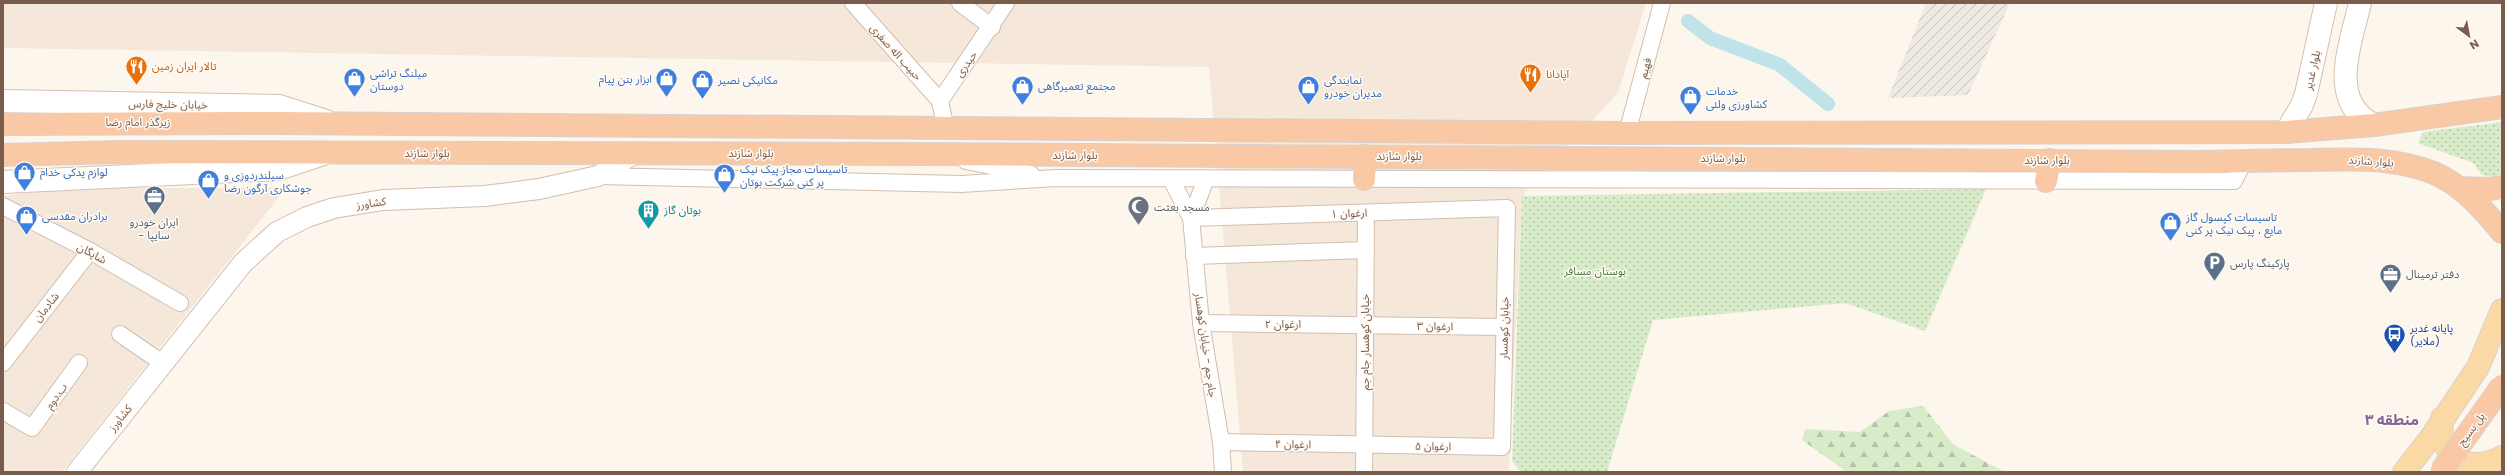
<svg xmlns="http://www.w3.org/2000/svg" width="2505" height="475" viewBox="0 0 2505 475" font-family="Poppins,'Noto Sans Arabic',sans-serif">
<style>
.residential{fill:#f5e8da}
.industrial{fill:url(#industrial-furrows)}
.green{fill:url(#green-dots)}
.forest{fill:url(#forest-firs)}
.lines{fill:none;stroke-linecap:round;stroke-linejoin:round}
.canal{stroke:#bfe3e8;stroke-width:14}
.minor-casing{stroke:#d1beb0;stroke-width:18}
.tertiary-casing{stroke:#d1beb0;stroke-width:22}
.secondary-casing{stroke:#d6c0b0;stroke-width:24}
.primary-casing{stroke:#dad1cd;stroke-width:24}
.trunk-casing{stroke:#dad1cd;stroke-width:24}
.minor{stroke:#fff;stroke-width:16}
.tertiary{stroke:#fff;stroke-width:20}
.secondary{stroke:#fff;stroke-width:22}
.primary{stroke:#fbd9a5;stroke-width:22}
.trunk{stroke:#f9c8a4;stroke-width:22}
.trunk-bridge-casing{stroke:#dad1cd;stroke-width:24;stroke-linecap:butt}
.trunk-bridge{stroke:#f9c8a4;stroke-width:22}
.labels{text-anchor:middle;stroke-width:3;stroke-linejoin:round;paint-order:stroke}
.street-label{font-size:11px;fill:#7a5c4d;stroke:#fffaf3}
.food-label{font-size:11px;fill:#c56008;stroke:#fffaf3;text-anchor:start}
.shop-label{font-size:11px;fill:#366cbe;stroke:#fffaf3;text-anchor:start}
.worship-label{font-size:11px;fill:#5b616d;stroke:#fffaf3;text-anchor:start}
.culture-label{font-size:11px;fill:#0d838f;stroke:#fffaf3;text-anchor:start}
.service-label{font-size:11px;fill:#4e5e75;stroke:#fffaf3;text-anchor:start}
.park-label{font-size:11px;fill:#537a41;stroke:#fffaf3}
.transit-label{font-size:11px;fill:#164399;stroke:#fffaf3;text-anchor:start}
.district-label{font-size:15px;font-weight:bold;fill:#846695;stroke:#fffaf3}
</style>
<defs>
<pattern id="industrial-furrows" width="10" height="10" patternUnits="userSpaceOnUse"><rect width="10" height="10" fill="#efe9e4"/><path d="M-1 1l2-2M0 10L10 0M9 11l2-2" fill="none" stroke="#c7c0bb"/></pattern>
<pattern id="green-dots" width="8" height="8" patternUnits="userSpaceOnUse"><rect width="8" height="8" fill="#d8ecc9"/><path d="M2 2h.1M6 6h.1" fill="none" stroke="#b4c2a5" stroke-width="1.8" stroke-linecap="round"/></pattern>
<pattern id="forest-firs" width="22" height="20" patternUnits="userSpaceOnUse"><rect width="22" height="20" fill="#d8ecc9"/><path d="M5 1l3.5 6h-7zM16 11l3.5 6h-7z" fill="#b4c2a5"/></pattern>
</defs>
<rect width="100%" height="100%" fill="#fdf6ec"/>
<g class="residential">
<path d="M3,3h1643l-28,90 -96,103 -13,276h-266l-34,-405 -1206,-19z"/>
<path d="M64,188h222l-224,284h-59v-276z"/>
</g>
<path class="industrial" d="M1926,3h84l-42,92 -80,3z"/>
<g class="green">
<path d="M2502,122v54l-3,2 -17,-3 -9,-12 -55,-20 5,-11z"/>
<path d="M1986,189l-61,142 -80,-28 -192,17 -46,152h-86l-9,-11 10,-265z"/>
</g>
<path class="forest" d="M1923,406l31,39 51,27h-158l-45,-32 3,-11 55,3 29,-21z"/>
<g class="lines">
<path class="canal" d="M1688,21l22,17 70,27 48,39"/>
<defs>
<g id="minor">
<path d="M853,3l87,98"/>
<path d="M960,3l32,24"/>
<path d="M946,129l-6,-28 66,-98"/>
<path d="M1627,133l35,-130"/>
<path d="M966,161l65,13"/>
<path d="M598,176l363,8 95,-6 1178,3 10,-20"/>
<path d="M1171,179l20,39 10,105 20,119 2,30"/>
<path d="M3,206l87,45 90,52"/>
<path d="M1191,218l316,-10 -5,239 -281,-5"/>
<path d="M1191,218l15,-39"/>
<path d="M1194,256l172,-6"/>
<path d="M1201,323l303,4"/>
<path d="M120,334l44,30"/>
<path d="M3,363l87,-112"/>
<path d="M3,411l29,17 47,-65"/>
<path d="M1364,472l2,-259"/>
</g>
<path id="tertiary" d="M77,472l166,-209 34,-31 30,-15 27,-9 49,-8 102,-4 54,-7 59,-13 37,-23"/>
<g id="secondary">
<path d="M2360,3c-7,32 -28,84 -1,111 4,5 10,8 15,11"/>
<path d="M3,101l276,5 47,15"/>
<path d="M2286,132l16,-27 4,-11 20,-91"/>
<path d="M3,182l275,-13 45,-15"/>
</g>
<g id="primary">
<path d="M2442,418c-5,39 26,57 60,39"/>
<path d="M2404,472l28,-36 46,-69 24,-57"/>
</g>
<g id="trunk">
<path d="M3,124l269,-1 1355,10 659,-1 88,-7 128,-18"/>
<path d="M3,155l117,-3 803,2 1276,8c37,-1 75,-2 112,-2 41,-1 84,-3 123,13 28,12 49,36 68,59"/>
<path d="M1364,179l1,-23"/>
<path d="M2046,181l4,-21"/>
<path d="M2459,188l31,1 12,-2"/>
</g>
</defs>
<use href="#minor" class="minor-casing"/>
<use href="#tertiary" class="tertiary-casing"/>
<use href="#secondary" class="secondary-casing"/>
<use href="#primary" class="primary-casing"/>
<use href="#trunk" class="trunk-casing"/>
<use href="#minor" class="minor"/>
<use href="#tertiary" class="tertiary"/>
<use href="#secondary" class="secondary"/>
<use href="#primary" class="primary"/>
<use href="#trunk" class="trunk"/>
<defs>
<path id="trunk-bridge" d="M2442,470l60,-84"/>
</defs>
<use href="#trunk-bridge" class="trunk-bridge-casing"/>
<use href="#trunk-bridge" class="trunk-bridge"/>
</g>
<defs>
<symbol id="restaurant-pin" viewBox="-11 -11 22 30"><path d="M0 17L-7.5 6A9.5 9.5 0 1 1 7.5 6Z" fill="#e8710a" stroke="#fffaf3"/><path d="M-5-6h1v4h1v-4h1v4h1v-4h1v5L-1.5 .5V6h-2V.5L-5-1ZM5-6V6H3V1.5H1.5Q1.5-4 5-6Z" fill="#fff"/></symbol>
<symbol id="shop-pin" viewBox="-11 -11 22 30"><path d="M0 17L-7.5 6A9.5 9.5 0 1 1 7.5 6Z" fill="#3f7fe0" stroke="#fffaf3"/><path d="M-5-2.5h2.3a2.7 3.5 0 0 1 5.4 0H5L5.5 6h-11ZM-1.5-2.5h3a1.5 2.3 0 0 0-3 0Z" fill="#fff"/></symbol>
<symbol id="office-pin" viewBox="-11 -11 22 30"><path d="M0 17L-7.5 6A9.5 9.5 0 1 1 7.5 6Z" fill="#5c6f8a" stroke="#fffaf3"/><path d="M-6-3h4V-5.5h4V-3h4V5H-6ZM-1-4.5V-3h2v-1.5ZM-6 0V1H6V0Z" fill="#fff"/></symbol>
<symbol id="mosque-pin" viewBox="-11 -11 22 30"><path d="M0 17L-7.5 6A9.5 9.5 0 1 1 7.5 6Z" fill="#6b7280" stroke="#fffaf3"/><path d="M3.5-4.9A6 6 0 1 0 3.5 4.9A5 5 0 1 1 3.5-4.9Z" fill="#fff"/></symbol>
<symbol id="building-pin" viewBox="-11 -11 22 30"><path d="M0 17L-7.5 6A9.5 9.5 0 1 1 7.5 6Z" fill="#0f9aa8" stroke="#fffaf3"/><path d="M-4-6H4V6H1V3H-1V6H-4ZM-2.5-4.3h1.7v1.8h-1.7ZM.8-4.3h1.7v1.8H.8ZM-2.5-1h1.7V.8h-1.7ZM.8-1h1.7V.8H.8Z" fill="#fff"/></symbol>
<symbol id="parking-pin" viewBox="-11 -11 22 30"><path d="M0 17L-7.5 6A9.5 9.5 0 1 1 7.5 6Z" fill="#5c6f8a" stroke="#fffaf3"/><path d="M-3.5-5.5H1a3.5 3.5 0 0 1 0 7H-1V5.5H-3.5ZM-1-3.4V-.6H.8a1.4 1.4 0 0 0 0-2.8Z" fill="#fff"/></symbol>
<symbol id="bus-pin" viewBox="-11 -11 22 30"><path d="M0 17L-7.5 6A9.5 9.5 0 1 1 7.5 6Z" fill="#1a4fb4" stroke="#fffaf3"/><path d="M-5-6H5V4H4V6H2V4H-2V6H-4V4H-5ZM-3.5-4V0h7V-4ZM-3.5 1.2v1.5H-2V1.2ZM2 1.2v1.5H3.5V1.2Z" fill="#fff"/></symbol>
</defs>
<g fill-rule="evenodd">
<use href="#restaurant-pin" x="124" y="54" width="25" height="34"/>
<use href="#restaurant-pin" x="1518" y="62" width="25" height="34"/>
<use href="#shop-pin" x="342" y="66" width="25" height="34"/>
<use href="#shop-pin" x="654" y="66" width="25" height="34"/>
<use href="#shop-pin" x="690" y="68" width="25" height="34"/>
<use href="#shop-pin" x="1010" y="74" width="25" height="34"/>
<use href="#shop-pin" x="1296" y="74" width="25" height="34"/>
<use href="#shop-pin" x="1678" y="84" width="25" height="34"/>
<use href="#shop-pin" x="12" y="160" width="25" height="34"/>
<use href="#shop-pin" x="712" y="162" width="25" height="34"/>
<use href="#shop-pin" x="196" y="168" width="25" height="34"/>
<use href="#office-pin" x="142" y="184" width="25" height="34"/>
<use href="#mosque-pin" x="1126" y="194" width="25" height="34"/>
<use href="#building-pin" x="636" y="198" width="25" height="34"/>
<use href="#shop-pin" x="14" y="204" width="25" height="34"/>
<use href="#shop-pin" x="2158" y="210" width="25" height="34"/>
<use href="#parking-pin" x="2202" y="250" width="25" height="34"/>
<use href="#office-pin" x="2378" y="262" width="25" height="34"/>
<use href="#bus-pin" x="2382" y="322" width="25" height="34"/>
</g>
<g class="labels">
<g class="street-label">
<text transform="translate(896 52) rotate(48)" y="4">حبیب اله صفری</text>
<text transform="translate(966 64) rotate(-55)" y="4">حیدری</text>
<text transform="translate(1645 68) rotate(-75)" y="4">فهیم</text>
<text transform="translate(2312 70) rotate(-77)" y="4">بلوار غدیر</text>
<text transform="translate(168 104) rotate(1)" y="4">خیابان خلیج فارس</text>
<text x="138" y="126">زیرگذر امام رضا</text>
<text x="427" y="157">بلوار شازند</text>
<text x="751" y="157">بلوار شازند</text>
<text x="1075" y="159">بلوار شازند</text>
<text x="1399" y="160">بلوار شازند</text>
<text x="1723" y="162">بلوار شازند</text>
<text x="2047" y="164">بلوار شازند</text>
<text transform="translate(2371 161) rotate(4)" y="4">بلوار شازند</text>
<text transform="translate(371 203) rotate(-8)" y="4">کشاورز</text>
<text transform="translate(1349 213) rotate(-2)" y="4">ارغوان ۱</text>
<text transform="translate(92 253) rotate(29)" y="4">شایگان</text>
<text transform="translate(46 307) rotate(-52)" y="4">شادمان</text>
<text x="1283" y="328">ارغوان ۲</text>
<text transform="translate(1435 326) rotate(1)" y="4">ارغوان ۳</text>
<text transform="translate(1504 328) rotate(-89)" y="4">خیابان کوهسار</text>
<text transform="translate(1365 342) rotate(-90)" y="4">خیابان کوهسار جام جم</text>
<text transform="translate(1206 345) rotate(82)" y="4">جام جم - خیابان کوهسار</text>
<text transform="translate(56 396) rotate(-54)" y="4">ب.دوم</text>
<text transform="translate(120 418) rotate(-51)" y="4">کشاورز</text>
<text transform="translate(2471 429) rotate(-54)" y="4">پل بسیج</text>
<text transform="translate(1293 444) rotate(1)" y="4">ارغوان ۴</text>
<text transform="translate(1433 446) rotate(1)" y="4">ارغوان ۵</text>
</g>
<g class="food-label">
<text x="152" y="70">تالار ایران زمین</text>
<text x="1546" y="78">آپادانا</text>
</g>
<g class="shop-label">
<text x="370" y="77">میلنگ تراشی<tspan x="370" dy="13">دوستان</tspan></text>
<text x="652" y="83" text-anchor="end">ابزار بتن پیام</text>
<text x="718" y="84">مکانیکی نصیر</text>
<text x="1324" y="84">نمایندگی<tspan x="1324" dy="13">مدیران خودرو</tspan></text>
<text x="1038" y="90">مجتمع تعمیرگاهی</text>
<text x="1706" y="95">خدمات<tspan x="1706" dy="13">کشاورزی ولئی</tspan></text>
<text x="740" y="173">تاسیسات مجاز پیک نیک<tspan x="740" dy="13">پر کنی شرکت بوتان</tspan></text>
<text x="40" y="176">لوازم یدکی خدام</text>
<text x="224" y="179">سیلندردوزی و<tspan x="224" dy="13">جوشکاری آرگون رضا</tspan></text>
<text x="42" y="220">برادران مقدسی</text>
<text x="2186" y="221">تاسیسات کپسول گاز<tspan x="2186" dy="13">مایع ، پیک نیک پر کنی</tspan></text>
</g>
<g class="worship-label">
<text x="1154" y="211">مسجد بعثت</text>
</g>
<g class="culture-label">
<text x="664" y="214">بوتان گاز</text>
</g>
<g class="service-label">
<text x="154" y="226" text-anchor="middle">ایران خودرو<tspan x="154" dy="13">- سایپا</tspan></text>
<text x="2230" y="267">پارکینگ پارس</text>
<text x="2406" y="278">دفتر ترمینال</text>
</g>
<g class="park-label">
<text x="1595" y="275">بوستان مسافر</text>
</g>
<g class="transit-label">
<text x="2410" y="332">پایانه غدیر<tspan x="2410" dy="13">(ملایر)</tspan></text>
</g>
<g class="district-label">
<text x="2392" y="425">منطقه ۳</text>
</g>
</g>
<rect width="2505" height="475" fill="none" stroke="#7a5c4d" stroke-width="8"/>
<g transform="translate(2469 36) rotate(148)" stroke="#fffaf3" stroke-width="3" paint-order="stroke">
<path d="M0-3L7 15L0 10L-7 15Z" fill="#7a5c4d"/>
<text y="-6" font-size="11" font-weight="bold" text-anchor="middle" fill="#7a5c4d">N</text>
</g>
</svg>
